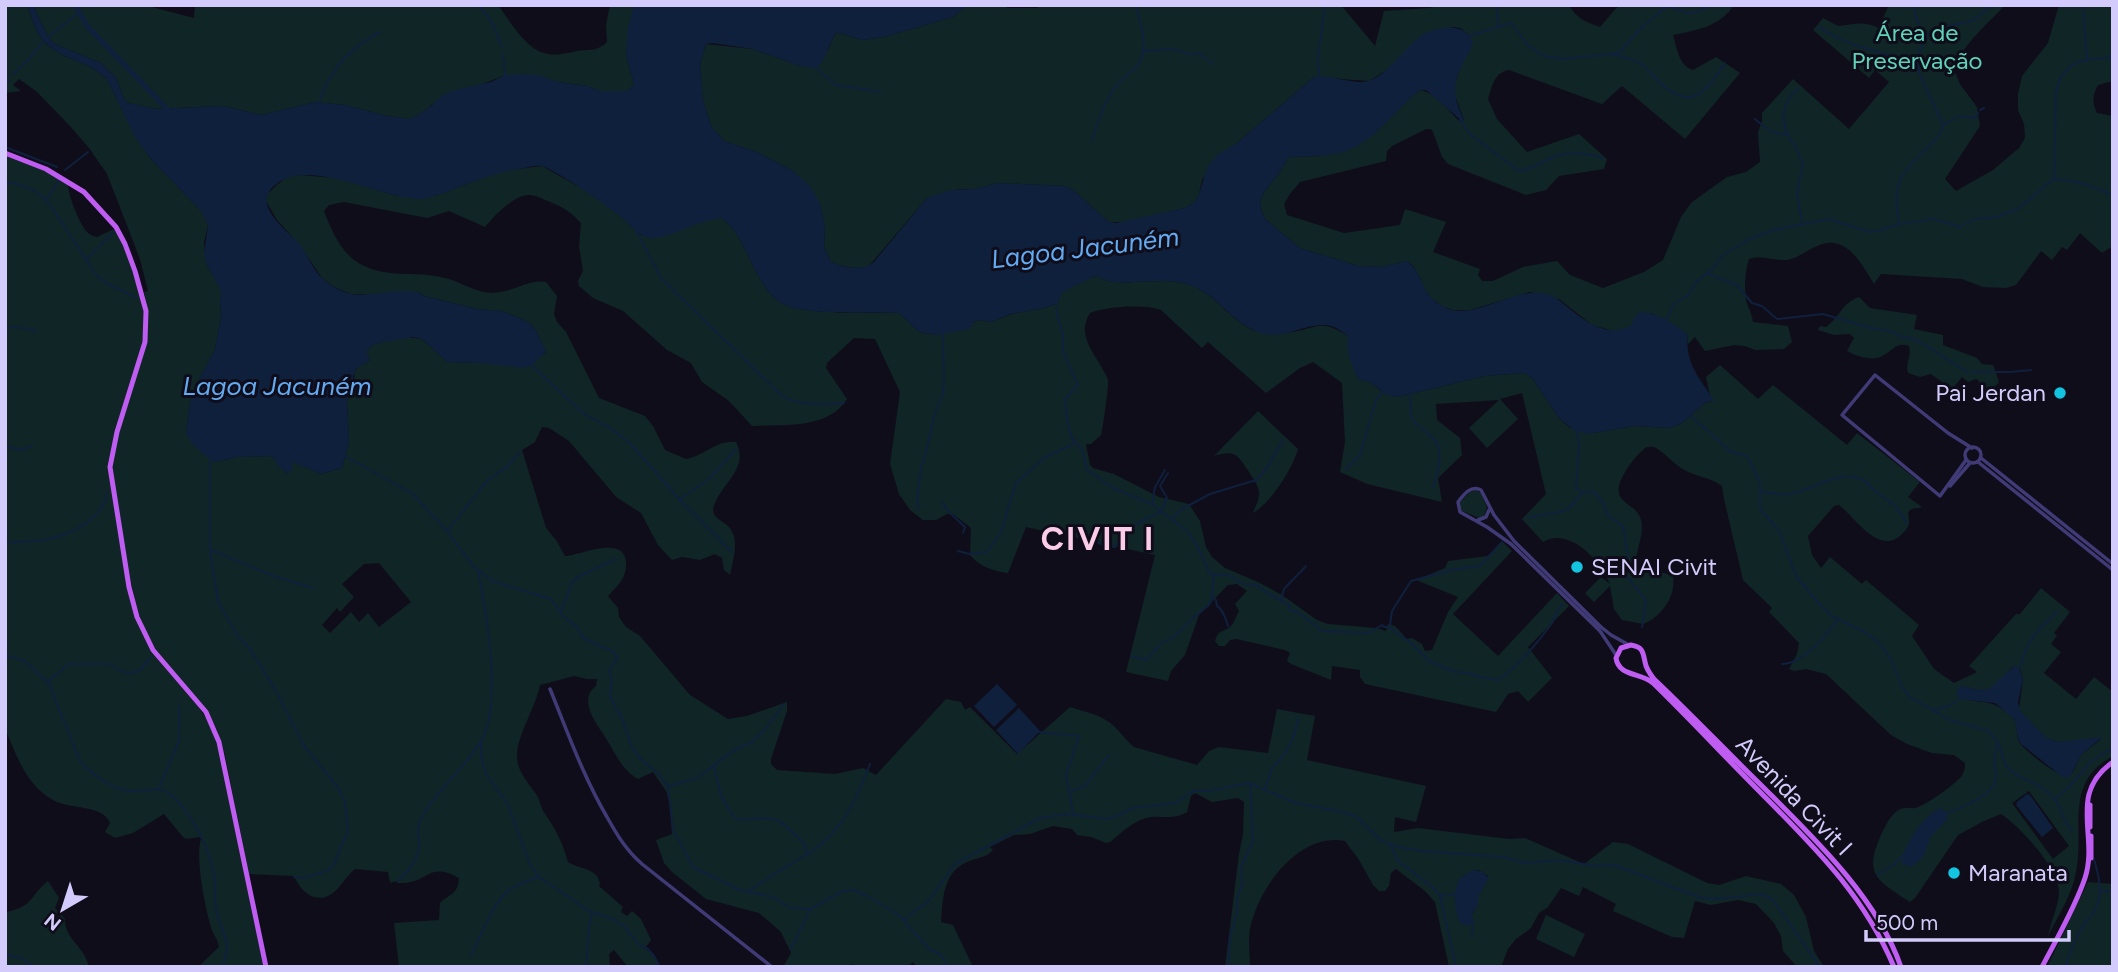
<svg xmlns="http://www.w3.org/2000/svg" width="2118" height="972" viewBox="0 0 2118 972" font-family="Figtree,sans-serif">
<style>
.green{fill:#102525;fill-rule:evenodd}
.water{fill:#0f203d}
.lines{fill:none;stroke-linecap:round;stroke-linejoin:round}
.stream{stroke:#0f203d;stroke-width:2}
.river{stroke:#0f203d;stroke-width:5}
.minor{stroke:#403b77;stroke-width:3.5}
.major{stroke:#bf5cf1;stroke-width:5}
.poi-dot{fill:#13c4e0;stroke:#100d1b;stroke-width:2.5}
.labels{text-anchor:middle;stroke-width:6;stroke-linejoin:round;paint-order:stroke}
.park-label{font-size:24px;fill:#5fd3ba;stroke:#100d1b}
.poi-label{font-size:24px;fill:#d2cbfb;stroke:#100d1b;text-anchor:start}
.street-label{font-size:24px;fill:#d2cbfb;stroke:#100d1b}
.water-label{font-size:26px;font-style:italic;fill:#62aaf2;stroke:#100d1b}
.district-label{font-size:32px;font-weight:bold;letter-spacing:2px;fill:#fbcde9;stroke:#100d1b}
</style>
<rect width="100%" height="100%" fill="#100d1b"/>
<g class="green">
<path d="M5,5h22l10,27 9,12 14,10 31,13 16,12 28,57 15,22 52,54 6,13 -4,18 2,20 16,28 -2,11 1,14 -6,33 -24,47 -5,37 28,29 24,-5 32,-1 4,2 12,15 5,-12 30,13 21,-6 7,-26 -2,-42 8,-14 -1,-13 4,-6 12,-7 -4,-8 8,-8 32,-7 16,2 25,23 33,1 66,-10 -10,-22 -5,-7 -9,-5 -20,-8 -25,-2 -53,-13 -4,-3 -28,-1 -12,3 -29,-1 -17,-7 -12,-9 -24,-35 -21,-23 -11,-19 1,-7 19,-17 14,-2 37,3 60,18h38l66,-25 41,-5 46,26 30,22 23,21 28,-1 43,-16h10c19,15 25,39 37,59 6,11 15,23 26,28 19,10 89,7 114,8l20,19 17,3 44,-15 11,2 20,-8 34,-6 13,-5 3,-11 34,-16c6,2 13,6 20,6 24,2 52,-5 75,3 25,8 48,44 70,47 10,1 23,2 32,0 28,-5 29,-13 56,4l1,19 9,24 12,3 10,8 18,7 86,-21 41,-3 8,6 26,39 10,9 19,7 46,-8 36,2 12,-5 23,-20 6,-2 -5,-24 14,-12 38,34 15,-14 74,60 10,-12 63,49 -12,15 14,10c-7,3 -10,-1 -14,6 2,10 2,13 -5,20 -23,25 -47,-15 -64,-28l-5,1 -26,30 4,19 9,13 9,-11 32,27 4,-4 53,45 -7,11 22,33 20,14 23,-11 -8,-6 47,-52h4l21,-26 29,24 -16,21 3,3 -6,8 10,8 -17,21 32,26 18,-22 19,15v64c-50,27 -28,72 -37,116 -4,23 -18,44 -28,64 2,-12 11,-32 11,-43 1,-23 -39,-67 -58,-79l-17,7 -26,14 -43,63 -5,4c-33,-22 -47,-27 -29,-67 4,-8 10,-22 19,-26 5,-2 10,0 15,-1 12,-3 37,-22 45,-30 4,-5 5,-9 5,-15l-11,-8 -22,-2 -25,-9 -16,-9 -65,-61 -20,-5 -12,2 -5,-2 8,-15 2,-11 -30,-31 3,-4 -29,-28 -19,-81 -2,-13c-11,-9 -28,-9 -41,-18 -9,-6 -17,-16 -27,-21 -5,0 -6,-1 -10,2 -10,8 -31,35 -24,47 5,10 18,11 21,24 3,11 -3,27 -5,38 3,16 21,11 34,17l3,2c3,20 -12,40 -30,47l-21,-4 -8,-11 -4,-23 -16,16 -9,-9 16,-16 9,7c-9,-23 -41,-58 -67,-42l-21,-23 24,-25 -24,-101 -22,6 18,20 -31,29 -18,-20 30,-28 -63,4 1,16 23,18 2,17 -24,23 4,24 -75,-18 -27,-12 5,-30 -3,-59 -29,-21 -13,6 -34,25 -58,-51 -6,6 -41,-38c-16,-6 -55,-4 -71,3 -16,25 10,45 18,67 1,4 -5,49 -7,55l-10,9h-5l4,21 3,3 21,6 45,23 30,7 11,17 6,26 6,10 13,11 33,14 24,13 35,25 11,4 48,4 10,3 2,-7 7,2 12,13 5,-1 10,6 3,7 7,-1 16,-38 10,-15 -42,-17 29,-12 3,-7 40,-5 15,-14 9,9 -59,63 45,42 59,-63 12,13 -41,41 24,31 -24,24 -10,-11 -10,3 -12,18 -131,-28 -5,-7v-7l-28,-4 -1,14 -40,-16 -4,-3 3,-8 -5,-3 -49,-11 -6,1 -5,6h-6l-4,-5c4,-13 9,-8 16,-15 3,-3 6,-12 8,-15l-4,-7 12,-13 -10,-7 -9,1 -29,30 -14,40 -14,16 -3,10 -42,-9 29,-117 -129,-28 -18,46c-15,-2 -28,-6 -38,-18l1,-27 -18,-14h-6l-11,6h-13l-13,-10 -11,-16 -9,-30 10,-72 -25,-53 -21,-1 -27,25 -1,5 21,31c-19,31 -64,25 -95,27l-23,-25 -27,-19 -11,-19 -24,-13 -44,-39 -30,-13 -14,-12 -1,-5 5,-10 -4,-25 2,-23c-10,-11 -18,-16 -31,-21 -7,-3 -14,-7 -21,-7 -14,-1 -36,22 -44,32l-36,-16 -22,7 -83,-16 -15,3 -5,6c17,45 33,62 82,63 15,0 28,1 43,5 16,5 32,17 51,13 16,-2 30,-13 46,-10l11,14 -3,18 3,8 9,10 33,66 46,18 8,10 12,24 21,9c18,-3 31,-20 50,-17 14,26 -15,42 -22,64 -4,12 9,14 15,21 11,13 4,32 1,48l-6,-5 -2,-12 -7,-4 -15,6 -18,-3 -10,3 -14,-15 -17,-32 -25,-16 -47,-56 -20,-13 -7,-1 -7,15 -13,8 24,78 10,12 9,16c14,0 59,-22 61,6 1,16 -8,23 -18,34l10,12 1,9 7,10 14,9 50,59 38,24 19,-3 40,-14v9l-16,48v5l6,6 58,4 28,-6 13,7 70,-76 15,3 4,8 5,-3 47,47 53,-47c12,4 28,7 39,15 10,7 16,18 25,25l63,18 12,-14 10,-4 49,6 9,-44 38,7 -8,44 119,26 -10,36 -21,-5 -1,15 24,-4 91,11 16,-1 59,26 29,-22 15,2 79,39 12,2 27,-9 35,8 13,11 12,22 8,34 10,16h-27l-14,-16 -2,-15 -7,-13 -18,-19 -18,-4 -27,5 -16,-4 -11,37 -12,-1 -59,-26 3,-7 -33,-17 -4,9 -18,-8 -13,19 -9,6 -8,15 -15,11 -8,10 -7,18h-52l-14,-65 -10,-11 -29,-22 -5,4 -2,13 -4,5h-6l-6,-6 -14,-25 -14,-19c-46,-9 -87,47 -95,88 -2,12 0,25 0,38h-25l14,-113 4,-20 1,-32 -6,-4 -26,4 -17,-9 -4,3 -4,16c-16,10 -30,1 -44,7 -12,4 -23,15 -33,23l-4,1 -15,-6 -14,-2 -5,-6 -19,-3 -23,8 -16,1 -24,12 3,3c-6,7 -12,7 -21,10 -29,9 -29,37 -31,62l12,3 20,42h-56l-4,-5 -6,5h-52l-2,-3 -3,3h-67l8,-14 -10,-21 -22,-19 -53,-14 -34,-27 -8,-9 -8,-23 16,-6 -2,-30 -4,-13 -13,-19 -15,7c-16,-9 -21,-23 -31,-39 -8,-14 -31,-39 -11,-54l1,-7h-10l-13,-3 -34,9c-4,22 -23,50 -23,71 0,16 11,26 19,38 4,6 5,14 9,20 11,15 18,30 23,48 12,8 29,5 32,22l-1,2 24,21 -2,5 6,4 5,-5 9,8 10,21 -6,8 11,10 4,9h-32l-14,-17 -5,4 1,13h-211l-5,-44 45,-3 1,-17c10,-10 18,-8 19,-25 -32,-18 -30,7 -62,5v-2l-7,2 -2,-11 -33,-3c-9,7 -15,20 -25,26 -17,9 -30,-5 -36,-19l-45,-2c-6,-31 -13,-63 -19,-94 -4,-19 -7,-39 -16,-56 -14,-27 -39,-47 -56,-71 -23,-32 -27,-74 -34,-111 -5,-29 -14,-61 -10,-90 7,-55 46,-102 30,-160l4,-1 -8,-32 -33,-85 -18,-26 -19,-22 -33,-34 -18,-13 -6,6 8,6 -16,2zM379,563l32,39 -32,25 -11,-14 -9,9 -8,-10 -21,21 -8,-8 15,-17 3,4 14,-15 -12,-13 22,-20zM2012,667l8,2 3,10 -4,30 3,6 24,23 13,4 42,-3 -20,16 -8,17 -4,5c-11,0 -44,-26 -50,-35 -3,-7 -1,-15 -4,-22 -25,-24 -28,-14 -56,-23l-2,-7c9,-7 17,2 28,0 12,-2 20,-15 27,-23zM2029,791l40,55 -16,13 -41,-56zM1478,870l10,6c-1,9 -8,13 -11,21 -2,8 0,11 -5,17v8l-14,-39 6,-8z"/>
<path d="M34,5h110l50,13 1,-13h303c12,16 26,42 46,48 10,4 23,0 33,-2 13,-2 20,1 30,-9l-1,-17 4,-20h24l-8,51 8,28 -6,7h-28l-12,-5 -31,-4 -19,-6h-35l-71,28 -3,4 -18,11 -24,-3 -42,-11 -30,-3 -54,13 -38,-9 -68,3 -26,-6 -5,-4 -8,-21 -15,-15 -46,-19 -6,-6 -12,-23z"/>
<path d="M968,5h33l7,3h29l4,-3h300l34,41 9,-35 45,-3 14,-3h126c8,14 17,17 31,22l19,-22h115c-15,22 -36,25 -61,30 4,13 6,31 20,35l23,-13 24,16 -55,66 -63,-53 -20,18 -93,-34c-15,2 -17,17 -21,29l9,20 30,33 52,-18 28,25 -3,10 -45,7 -13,14 -20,5 -78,-31 -6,-7 -9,-25 -2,-3h-5l-34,17 -5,5 -1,10 -86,21 -10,12 -6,10 3,11 57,18 56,-8 5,-16 41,13 -13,30 47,17 -2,6 4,6h11l30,-14 34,-6 13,14 33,13 41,-16 19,-12 18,-43 11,-15 35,-25 19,-5 14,-10 -2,-30 4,-11v-8l31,-34 56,50 40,-47 -14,-12 -6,8 -56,-48 10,-12 15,8c16,-1 25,-6 40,2l11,-23h116c-17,19 -43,39 -51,65l6,14 17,23 3,19 -35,53 11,12 37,-21 26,-22 6,-10 -1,-14 -6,-14v-16l4,-18 26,-33 11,-38h54v76l-15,4c-6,11 -6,17 -1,28l16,3v130l-11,7 -22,-20 -13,17 -5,-3 -10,13 -11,-9 -25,34 -10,3 -23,-1 -21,-8 -81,-5 -7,10c-13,-21 -28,-51 -57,-38 -10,4 -19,12 -30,14 -13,1 -25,-5 -38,-1 -4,12 -5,28 -3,41 2,8 6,13 7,22l35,4 4,16 -8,7 -29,1 -10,-4 -11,-1 -29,6 -10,-14 -7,7 -1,-10 -36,-21 -21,14 -13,5 -25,-7 -33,-26 -29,-7 -60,18h-16l-11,-3 -11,-8 -11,-15v-4l-8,-14 -6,-5 -25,6 -24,-1 -58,-18 -35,-29c-11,-21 0,-27 11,-42 5,-6 9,-14 13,-20l30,-1 54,-21 34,-35 13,-10c16,3 28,20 39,31l5,-1 -11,-30 17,-54 -10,-8 -7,-1 -28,7 -37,35 -19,12 -55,-4 -77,66 -20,13 -15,24 -3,14 -5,9 -9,5 -60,14h-16l-36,-32 -8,-4 -67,-3 -24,6h-14l-33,9 -58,68c-11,4 -27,1 -38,-4l-7,-15 1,-20 -5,-23 -27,-33 -36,-19 -33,-11 -13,-15 -8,-25 -3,-36 6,-21 47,5 47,17 28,-16 8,-18 26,8 22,-3 69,-20z"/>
<path d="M5,155l40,15 23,12c-1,11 11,41 19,50 3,3 6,4 10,5l17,-8c10,15 17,33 22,50 5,17 9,34 8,53 -3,47 -32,89 -35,136l22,134 24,54 45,53 10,16 9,24 45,218h-66l21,-20c-1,-9 -6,-12 -8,-20 -6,-20 -16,-69 -10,-88l-2,-2 -13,2 -3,-2 -19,-23 -31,19 -18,5 -10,-6 5,-9c-7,-19 -40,-13 -57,-23 -27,-15 -36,-44 -48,-71z"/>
<path d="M1859,297l11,11 47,7 -3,14 29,6v10l34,13 5,6 11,1 6,17 -9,10 -12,-3 1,-8 -3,-2 -8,3 -6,-5 -10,12 -21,-15 -11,3 -12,-4c-3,-10 4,-17 1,-27 -12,-5 -17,5 -27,10 -9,6 -26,0 -35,-5l7,-13 -4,-4 -16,1 -16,-5 2,-4 6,1c13,-9 16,-24 33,-30z"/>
<path d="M1258,411l40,38c-5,19 -28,55 -45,64 2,-6 7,-14 6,-21 -1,-8 -6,-13 -10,-20 -11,-17 -14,-23 -35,-16z"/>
<path d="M1476,490l5,3 6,14 -3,10 -5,1 -19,-8v-8l10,-10z"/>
<path d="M48,881l11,17 -4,10 10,11c-1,20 19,26 24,48h-84v-55c28,-4 25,-17 43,-31z"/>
<path d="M2088,882l25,2v83h-66z"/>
<path d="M1546,915l39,19 -11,23 -38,-18z"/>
</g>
<g class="water">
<path d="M27,5h7l3,10 12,23 6,6 46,19 15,15 8,21 5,4 26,6 68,-3 38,9 54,-13 30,3 42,11 24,3 18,-11 12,-12 10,-5 40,-9 12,-6 15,-2 21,1 18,7 31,4 12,5h28l6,-7 -8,-28 2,-27 6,-24h334l-15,12 -69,20 -22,3 -26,-8 -14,30 -6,6 -16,-2 -47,-17 -41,-6 -6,1 -6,21 3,36 8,25 13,15 33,11 36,19 16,14 11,18 5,24 -1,20 7,15c13,6 30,9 42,1l54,-65 23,-8 24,-1 24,-6 67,3 8,4 36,32 7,1 69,-15 9,-5 5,-9 8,-26 10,-13 20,-12 77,-66c16,-3 40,8 54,4 23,-7 39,-39 58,-48 17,-7 38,-10 47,9 -2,10 -8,16 -12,25 -10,22 -6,33 3,54l-1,1 -37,-32h-6c-24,18 -42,48 -71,60 -18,7 -41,6 -60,7 -4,6 -8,14 -13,20 -11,15 -22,21 -11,42l35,29 58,18 24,1 25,-6c16,12 14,34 35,45 31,18 72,-21 105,-12 9,2 15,9 23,15 18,15 39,29 62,16v-3l6,-9c13,-4 38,12 49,21 1,6 0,11 1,17 3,20 17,35 27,51l-5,-1 -5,2 -23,20 -12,5 -36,-2 -46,8 -13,-3 -16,-13 -26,-39 -8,-6 -41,3 -86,21 -11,-2 -17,-13 -12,-3c-6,-14 -13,-28 -10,-43 -5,-3 -9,-7 -14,-9 -22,-8 -46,12 -69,7 -30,-6 -46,-39 -75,-49 -23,-8 -51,-1 -75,-3 -7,0 -14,-4 -20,-6l-33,16 -4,11 -13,5 -35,6 -19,8 -11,-2 -7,2 -3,7 -34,6 -17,-3 -20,-19c-25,-1 -95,2 -114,-8 -11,-5 -20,-17 -26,-28 -12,-20 -18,-44 -37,-59 -22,1 -52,21 -71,20 -13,-1 -24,-17 -34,-24 -12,-10 -64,-46 -76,-48 -5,-1 -12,1 -16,2 -27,3 -51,13 -76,23 -10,3 -21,9 -31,8 -40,-1 -115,-46 -147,-10 -15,17 13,40 25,51 11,12 15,28 27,39 8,7 19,13 28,15 20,4 58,-10 73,2l53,13 25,2 20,8 9,5 5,7 10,21 -13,12 -9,4 -44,-5 -33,-1 -25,-23 -9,-2 -39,7 -8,8 4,8 -14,9 -3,7 2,10 -8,14 2,42 -7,26 -21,6 -29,-12v7l-4,5 -11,-9 -3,-7 -4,-2 -32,1 -24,5c-10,-8 -24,-17 -28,-29l5,-38 24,-46 6,-33 -1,-14 1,-11 -15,-28 -2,-9 4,-29 -7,-14 -51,-53 -15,-21 -28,-58 -16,-12 -31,-13 -15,-11 -8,-11z"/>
<path d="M2014,666l5,2 4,11 -5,23 2,9 26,27 13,4 42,-5 -1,2 -19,16 -11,22 -4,1 -6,-3 -39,-31 -3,-6 -3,-18 -20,-17 -34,-4 -4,-4v-5l4,-4 18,4 10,-1z"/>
<path d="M997,684l20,21 -23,22 -20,-21z"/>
<path d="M1019,708l21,23 -22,23 -22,-24z"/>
<path d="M2027,794l3,1 23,33 -11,9 -26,-32 1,-3z"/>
<path d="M1940,808l7,5v7l-16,16 -8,21 -12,10 -10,-4c6,-22 19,-44 39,-55z"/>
<path d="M1474,870l8,2 7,6 -11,19v7l-6,10 1,8 -4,4 -8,-2c-6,-10 -9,-34 -2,-44 4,-5 10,-8 15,-10z"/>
</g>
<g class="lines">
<g class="stream">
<path d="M1497,5l1,21"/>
<path d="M1914,5l3,16 10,15"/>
<path d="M2083,5l4,55"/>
<path d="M479,6l13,16 10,25"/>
<path d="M1819,27c18,14 75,33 97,31"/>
<path d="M1469,36l42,-13 16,21 16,12 22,3 54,-6 22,-25 26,-22c20,5 21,14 42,-1"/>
<path d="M47,38l31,-25"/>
<path d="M1145,51l28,-2 16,5 12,-1 3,5 9,6"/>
<path d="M503,54l2,22"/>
<path d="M1613,54c9,3 19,5 27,9 8,5 14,14 20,20 33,29 45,9 65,-20"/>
<path d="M816,68l20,17 45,7"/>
<path d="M13,74l12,-11 18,-21"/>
<path d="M1319,77l-1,-20 7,-52"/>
<path d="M5,82l4,-1"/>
<path d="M1799,89c-15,9 -19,28 -12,44 2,6 6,9 9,14 3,6 2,10 7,15l-6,32 5,28"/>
<path d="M319,103c9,-32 31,-55 61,-71"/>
<path d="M1980,110l4,-2"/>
<path d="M1755,119c9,8 18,16 31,15"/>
<path d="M1460,120l10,14 49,37c13,-2 21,-8 32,-13 14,-7 37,-5 52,0"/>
<path d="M1943,125l-24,-52 -2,-17 11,-22 9,-5 37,-9 18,-15"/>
<path d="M1092,141c5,-18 13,-40 24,-55 10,-12 23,-16 27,-33 3,-15 -4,-33 -7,-48"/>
<path d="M5,147l52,20"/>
<path d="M65,170l23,-18"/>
<path d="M2054,179l2,-86 4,-15 9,-11 11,-6 33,-4"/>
<path d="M5,182c37,4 45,22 63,50 9,14 19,28 28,43l10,8 29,14"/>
<path d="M47,199l12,-19"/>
<path d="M1899,223c-8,-38 1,-49 28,-75 7,-7 15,-13 16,-23l16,-9 16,2 3,-5"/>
<path d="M636,231l25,47 120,117c18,12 42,9 63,8"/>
<path d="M87,259l26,-27"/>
<path d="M1708,274l29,11 15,18 10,3 15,13 46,-5 48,14 22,4 7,4 17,4 50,32"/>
<path d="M1056,303l1,12 6,19v17l14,32v3l-12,13c2,18 1,39 17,50l5,21 26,18 39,16 36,28 9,14 13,28 19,1 14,9 14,1 13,10 18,9 3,7 7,1 24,19 47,2 13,-8 2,2h5l23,17 17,17 26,11 12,1 12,4 19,3c18,-11 42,-40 54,-57 5,-7 4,-14 11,-19"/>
<path d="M1665,322l9,-18 14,-9 9,-14 16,-13 10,-13 25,-15 25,-10 56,-11 40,13 12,-2 18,-6 36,-5 25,8 14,-8 23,-2 22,-9 33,-28c18,-3 44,8 61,15"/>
<path d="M5,327l20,1 11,3"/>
<path d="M530,364l53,49 27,15 19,14 50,57 53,53"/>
<path d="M1971,372h39l21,-2"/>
<path d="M1410,393l1,25c6,8 15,13 22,20 12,12 5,34 0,49"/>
<path d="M1691,416l39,35 17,5 13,26v27l19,22 17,45 25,30 12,11 30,14 17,13 11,15 11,28 8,10 40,23 39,11 9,12 8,23 9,8 26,13 9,7 9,11 4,12 9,15"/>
<path d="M1577,431l2,14 -3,40 1,4 5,3"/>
<path d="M5,446l16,4 11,-4"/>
<path d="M343,455l70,39 34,37 26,35 19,15 59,18 13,18 13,10 6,11 31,14 3,6 -8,13 3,10 -2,11 1,7 10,16 10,30 7,11 22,20 8,11 5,43 20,37 47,23 33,7 17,11 20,1"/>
<path d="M210,458v91l8,53 20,34 12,13 26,42 28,55 36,44 5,13 3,28 -15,35 -6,5 -23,7 -10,-1"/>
<path d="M1346,469l14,-14 16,-55 6,-8"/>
<path d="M1760,491c11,2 22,5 33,2 20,-3 46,-24 68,-14 6,3 11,10 17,14 13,9 22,16 29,31"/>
<path d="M680,499l30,-21 26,-29"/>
<path d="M942,502l6,9 17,16 -2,6"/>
<path d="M1152,504l3,-17 10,-17"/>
<path d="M918,509l-1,-8 4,-33 6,-20 7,-32 9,-23 1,-14 -1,-45"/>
<path d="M1162,510l5,-12 -7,-12 8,-13"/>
<path d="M1530,517l34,-6 5,-3 14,-16h11l8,9 6,15 15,10 5,31 -3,17 21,26 -4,27"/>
<path d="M1172,519l10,-10 28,-15 46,-14 11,-12 16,-28"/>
<path d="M448,530l40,-50 19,-13 13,-15"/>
<path d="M1083,536l23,10 9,1c8,-19 28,-27 46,-35"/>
<path d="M5,542c13,0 27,0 39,-2 25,-5 60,-20 63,-48"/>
<path d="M211,550l65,27 37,11"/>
<path d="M958,551l11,3 18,-2 14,-20 15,-49 28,-25 29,-14"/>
<path d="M1213,598l3,2 1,6c6,3 9,13 11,20"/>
<path d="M1281,600l3,-11 22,-23"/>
<path d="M561,611l12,-30 5,-4 38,-18"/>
<path d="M1390,625l2,-14 19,-30 40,-11 29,-4 22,-24"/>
<path d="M5,655l20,6 24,23 31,77c8,11 34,29 49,30 11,1 23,-3 35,-1 26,17 48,61 51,92 1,10 0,18 1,27 2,13 10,25 11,37 0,7 -3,14 -4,21"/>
<path d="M1131,656l16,4 12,-15 16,-9 19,-19 15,-12 3,-7 2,-23"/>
<path d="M1782,664c21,0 43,-28 55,-43"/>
<path d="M2020,667c7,-27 17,-37 37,-55"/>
<path d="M48,681l21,-17h40l14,8 8,1 9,-3 11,-13"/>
<path d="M1934,710l14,-4 13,-8"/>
<path d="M1039,732l40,4 -13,39 7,38"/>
<path d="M481,743v12l5,19 21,29 23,61 9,13 50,34 24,8 11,7 14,18 10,5 6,7 6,11"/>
<path d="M714,766l7,30 12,20 7,4 24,-2 16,3 23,21 4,11"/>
<path d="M669,786l28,-8 37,-28 18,-8 14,-14 18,-24"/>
<path d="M159,788l20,-47v-35"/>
<path d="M1265,789l7,-21 12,-13 7,-12 8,-24"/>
<path d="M1071,791l14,-5 24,-31"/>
<path d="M2056,798l16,-14 18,-22 23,-14"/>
<path d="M1947,813c14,-5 48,-18 49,-35 0,-12 -4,-24 2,-35"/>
<path d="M1391,846l7,15 37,28 5,6 16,72"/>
<path d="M1877,875l16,-10 10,-10"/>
<path d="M398,881c10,-10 21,-21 21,-36 0,-14 -4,-17 4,-30 16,-28 44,-48 59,-76 20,-36 4,-128 -4,-169"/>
<path d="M749,891c19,-15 40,-25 60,-38 33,-21 48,-54 61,-89"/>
<path d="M2101,891l12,1"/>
<path d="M1441,895l5,1 9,-2"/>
<path d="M1471,918l2,3 -1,15"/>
<path d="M904,920l25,-20 26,-36 85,-46 28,-4 38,5 8,-2 19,-9 43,-5 17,-12h14l42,-8 47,20 47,9 14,5 23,23 19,7 22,4 83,6 20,6 36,-3 35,6 19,-1 88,33 15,1 44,-5 11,5 48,68"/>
<path d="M791,949l19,-40 33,-18 11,-1 13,6 32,19 29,33 13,7 7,12"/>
<path d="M5,954l18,5 12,8"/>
<path d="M471,956c9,-19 23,-57 41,-68 8,-5 18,-8 27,-11"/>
<path d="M586,967l3,-40 3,-13"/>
<path d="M1228,967l2,-31 7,-22v-16l5,-13 -1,-18 12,-26 -3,-57"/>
<path d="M2065,967c5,-14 10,-29 18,-41 3,-5 7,-9 10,-13 12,-17 6,-36 1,-54"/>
</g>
<path class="river" d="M75,5l12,21 83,86"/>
<g class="minor">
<circle cx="1973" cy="455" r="8"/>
<path d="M1981,458l132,106"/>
<path d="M1966,460l-26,36 -98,-81 33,-40 73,58 24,15"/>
<path d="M1978,462l135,108"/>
<path d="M1950,486l20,-23"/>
<path d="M1478,520l8,-3 3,-7"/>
<path d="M1616,655l-16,-24 -89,-87 -24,-17 -27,-15 -2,-10c6,-8 13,-17 23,-12l13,25 20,26 87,86 10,8 18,10"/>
<path d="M550,689c18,44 33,87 57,128 10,18 19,33 35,47l130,103"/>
</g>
<g class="major">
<path d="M5,153l41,16 38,23 32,35 9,17 10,27 11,40 -1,31 -28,90 -7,35 19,120 8,30 16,33 53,62 13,30 47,225"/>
<path d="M2090,827v-22"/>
<path d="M2091,836v22"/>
<path d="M1894,967c-31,-73 -78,-118 -132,-173 -37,-37 -72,-75 -109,-111 -13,-11 -34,-6 -37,-25l5,-10 10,-3c12,2 12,7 14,17 1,6 5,12 9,17 37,35 71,71 107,106 51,51 116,112 140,182"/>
<path d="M2042,967c15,-29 33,-59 43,-89 14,-42 -18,-84 28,-116"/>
</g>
</g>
<g class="poi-dot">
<circle cx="2060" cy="393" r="7"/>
<circle cx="1577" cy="567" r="7"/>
<circle cx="1954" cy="873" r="7"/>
</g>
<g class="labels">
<g class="park-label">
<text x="1917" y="41">Área de<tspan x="1917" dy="28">Preservação</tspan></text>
</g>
<g class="poi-label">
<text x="2046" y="401" text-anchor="end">Pai Jerdan</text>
<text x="1591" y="575">SENAI Civit</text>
<text x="1968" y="881">Maranata</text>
</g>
<g class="street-label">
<text transform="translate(1794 796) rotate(46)" y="8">Avenida Civit I</text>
</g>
<g class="water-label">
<text transform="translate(1085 248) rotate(-7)" y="9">Lagoa Jacuném</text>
<text x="277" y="395">Lagoa Jacuném</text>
</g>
<g class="district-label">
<text x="1098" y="550">CIVIT I</text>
</g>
</g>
<rect width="2118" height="972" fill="none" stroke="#d2cbfb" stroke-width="14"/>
<g transform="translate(63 909) rotate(219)" stroke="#100d1b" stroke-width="5" paint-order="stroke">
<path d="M0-5L12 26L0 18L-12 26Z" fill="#d2cbfb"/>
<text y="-10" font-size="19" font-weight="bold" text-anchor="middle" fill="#d2cbfb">N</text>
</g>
<path d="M1866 930v10h203v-10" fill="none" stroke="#d2cbfb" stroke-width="3.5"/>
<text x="1876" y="930" font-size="21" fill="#d2cbfb" stroke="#100d1b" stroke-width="5" paint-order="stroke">500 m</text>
</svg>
